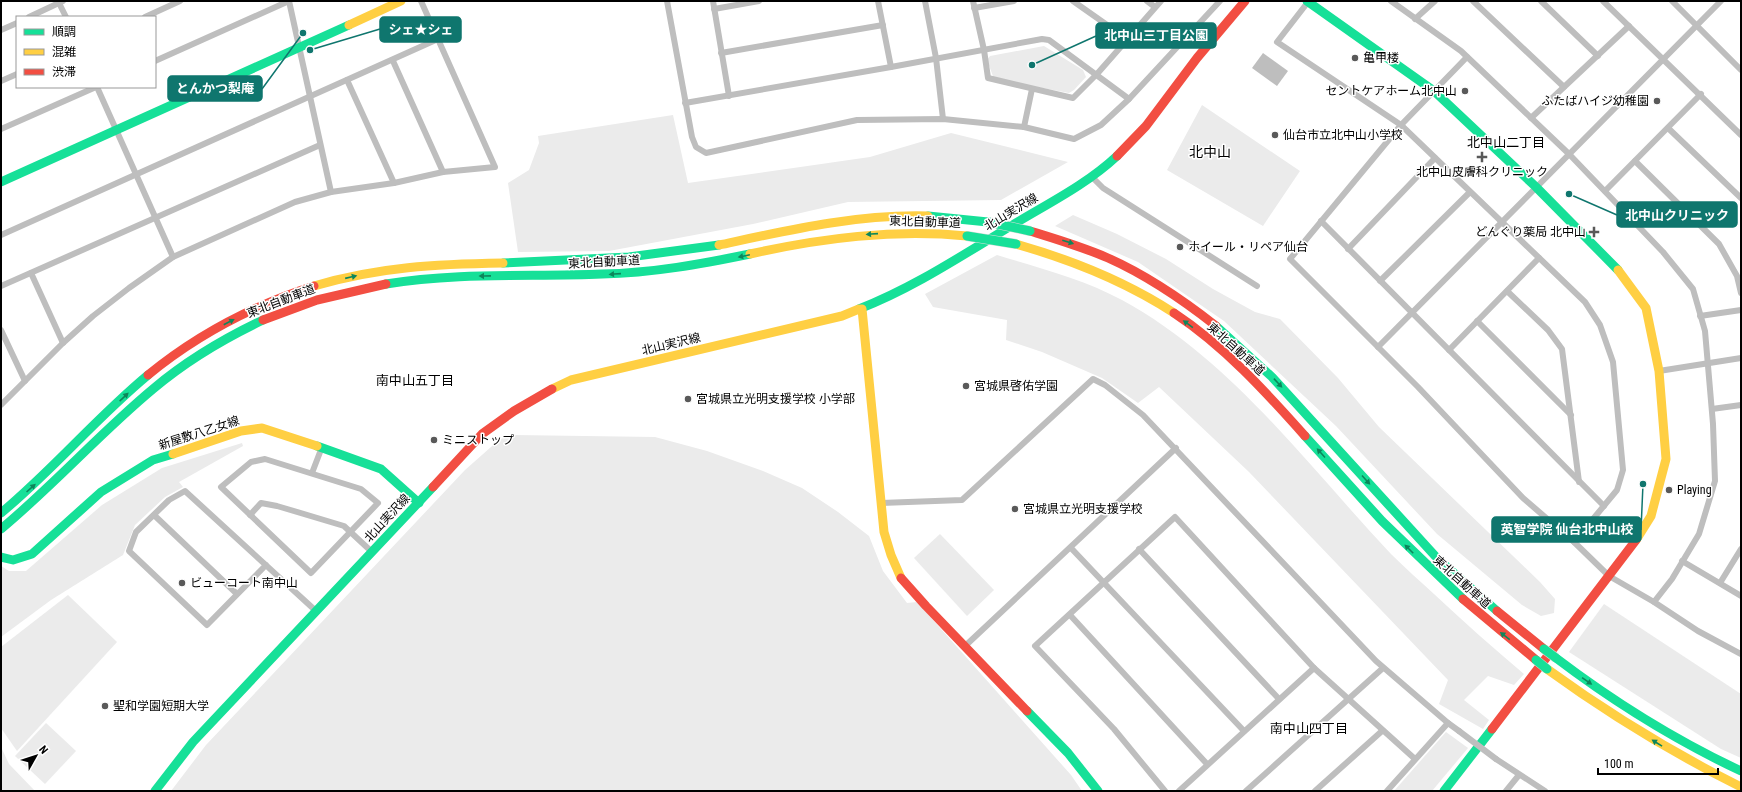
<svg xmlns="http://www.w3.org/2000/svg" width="1742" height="792" viewBox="0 0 1742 792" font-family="'Roboto Condensed','Noto Sans JP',sans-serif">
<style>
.green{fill:#ebebeb}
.water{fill:#bebebe}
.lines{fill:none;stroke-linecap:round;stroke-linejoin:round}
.street{stroke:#bebebe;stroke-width:6}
.fast{stroke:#16e098;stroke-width:9}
.slow{stroke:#ffcf43;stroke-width:9}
.jam{stroke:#f24e42;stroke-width:9}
.fast-bridge-casing{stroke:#dbdbdb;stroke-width:10;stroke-linecap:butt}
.street-bridge{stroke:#bebebe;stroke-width:6}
.fast-bridge{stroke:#16e098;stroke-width:9}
.oneway{fill:#0d865b}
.poi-dot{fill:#595959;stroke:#fff;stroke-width:1.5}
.labels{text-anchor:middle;stroke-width:3;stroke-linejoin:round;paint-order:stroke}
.poi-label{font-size:12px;fill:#000;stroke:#fff;text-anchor:start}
.street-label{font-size:12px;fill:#000;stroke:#fff}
.neighbourhood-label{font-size:13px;fill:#000;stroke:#fff}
.quarter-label{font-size:14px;fill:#000;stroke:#fff}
.leader{fill:none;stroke:#0f766e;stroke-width:1.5}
.callout-dot{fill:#0f766e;stroke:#fff;stroke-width:1.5}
.callout{fill:#0f766e;stroke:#0f766e;stroke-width:1.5}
.callout-label{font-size:13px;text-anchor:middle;font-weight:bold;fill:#fff}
</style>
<rect width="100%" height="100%" fill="#fff"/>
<g class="green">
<path d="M1044,46l39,24 3,7 -12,13 -5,3 -75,-14 -7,-19 3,-4z"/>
<path d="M1202,105l98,66 -37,55 -96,-56z"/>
<path d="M673,115l15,68 182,-26 81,-24 117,29 -67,38 -153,2 -95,22 -144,27 -91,1 -10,-69 21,-13 10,-27 -1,-7z"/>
<path d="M1073,215l44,19 49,25 47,30 42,23 25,7 58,59 41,49 161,155 15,17 -1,14 -13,3 -19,-11 -85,-71 -101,-108 -112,-105 -86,-59 -83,-36z"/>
<path d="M997,255c42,13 86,24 125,45 110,60 185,165 269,254 14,14 29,27 43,40 29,27 59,54 90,80l-10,11 -26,-9 -24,24 25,20 -6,9 -44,-25 9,-24 -199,-208 -90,-85 -21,16 -36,-25 -60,-26 -36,-12 1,-20 -74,-13 -8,-13z"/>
<path d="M514,435l141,2 52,14 56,20 39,17 36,24 31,24 14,35 24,32 10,-1 154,173 11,16h-911l35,-46 259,-275 35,-31z"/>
<path d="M242,443l1,3 -64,36 4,5 -18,10 -30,28 -12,30 -72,45 -50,37v-71l8,5h17l76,-66 60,-37z"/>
<path d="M940,534l54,56 -27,26 -53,-58z"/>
<path d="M68,595l49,47 -100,109 -16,-23v-81z"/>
<path d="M1604,604l137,90v64l-20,-9 -152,-97z"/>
<path d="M46,723l30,28 -31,33 -30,-28z"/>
<path d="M1446,732l22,16 -36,43h-38z"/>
<path d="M1,747l8,17 26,27h-34z"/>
</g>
<path class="water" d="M1263,53l25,18 -11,15 -25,-18z"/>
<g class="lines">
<g class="street">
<path d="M289,1l42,191"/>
<path d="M667,1l25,136 4,10 10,6 151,-33 86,-1 81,8 50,12 27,-14 28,-26 91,-98"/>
<path d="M713,1l16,95"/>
<path d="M878,1l13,66"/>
<path d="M925,1l11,57 7,61"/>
<path d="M973,1l11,49 4,28 85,20 24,-24 64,-73"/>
<path d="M1073,1l54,38"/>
<path d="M1147,1l8,6"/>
<path d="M1391,1l70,50 108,103 94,98 30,37 12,42 8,93 2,57 -16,53 -27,45 -18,23"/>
<path d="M1473,1l91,86"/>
<path d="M1541,1l57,55"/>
<path d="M1603,1l138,134"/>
<path d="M1672,1l69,69"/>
<path d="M1308,2l-31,40 124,83 184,177 15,23 13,37 10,108 -6,20 -43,52"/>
<path d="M59,3l7,14"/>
<path d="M974,8l40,-7"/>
<path d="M714,9l45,-8"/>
<path d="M29,17l34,-16"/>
<path d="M145,17l35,-16"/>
<path d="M1415,19l20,-18"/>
<path d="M1,30l16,-7"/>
<path d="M721,53l162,-28"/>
<path d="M1467,57l-66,68 -111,134 128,128 105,111 51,44 35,34 45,26 44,29 43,23"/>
<path d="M155,61l134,-60"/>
<path d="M393,61l50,111"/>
<path d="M347,80l47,103"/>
<path d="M1,81l16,-7"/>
<path d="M97,87l76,170"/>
<path d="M685,103l206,-36 151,-28 7,1 80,59"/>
<path d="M1531,118l98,-92"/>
<path d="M1024,127l8,-38"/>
<path d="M1668,128l73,70"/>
<path d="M1,129l95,-42"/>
<path d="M1635,161l84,83 18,32 4,17"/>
<path d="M1092,177l11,11 154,98"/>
<path d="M1605,191l96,-97"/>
<path d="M1321,221l283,285"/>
<path d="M1,235l437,-196"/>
<path d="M1348,249l87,-91"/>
<path d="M31,273l32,70"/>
<path d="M1380,281l90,-89"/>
<path d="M1,286l319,-141"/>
<path d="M1507,291l41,39 14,19 17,133"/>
<path d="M1700,316l41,-6"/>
<path d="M1477,321l94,94"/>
<path d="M1,330l24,51"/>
<path d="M1378,347l343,-346"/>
<path d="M1449,350l90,-92"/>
<path d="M1659,371l82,-13"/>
<path d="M1,405l62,-62 30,-27 36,-28 44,-31 122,-55 36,-10 63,-9 49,-11 52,-5 -74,-166"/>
<path d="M1712,409l29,-4"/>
<path d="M265,459l96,30 17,14 -67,70 -90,-86 30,-25z"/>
<path d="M312,473l10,-26"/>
<path d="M881,503l81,-3 131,-121 12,6 38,30 233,246 72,62 11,8"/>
<path d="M154,515l83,79"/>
<path d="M250,515l11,-12 16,3 67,20 28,26"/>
<path d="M1071,548l173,183"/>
<path d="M1139,549l140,150"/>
<path d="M1682,561l59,35"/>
<path d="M266,565l-59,60 -78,-74 7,-19 33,-32 16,-9 131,120"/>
<path d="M1720,583l21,-34"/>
<path d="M1070,615l137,149"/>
<path d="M964,647l212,-199"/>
<path d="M1496,759l49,32"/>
<path d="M1165,791l-51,-62 -79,-83 140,-129 139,151 101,91"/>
<path d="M1179,791l135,-123"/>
<path d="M1246,791l137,-123"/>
<path d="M1315,791l67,-60"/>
<path d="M1387,791l61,-68"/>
<path d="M1506,791l13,-16"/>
</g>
<g class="fast">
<path d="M1307,1l127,90 102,96 82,83"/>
<path d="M1,182l348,-157"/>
<path d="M928,216l60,6"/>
<path d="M503,263l126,-6 90,-12"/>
<path d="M386,284c72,-12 144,-7 216,-10 51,-1 99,-10 148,-20"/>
<path d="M859,309c54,-21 102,-53 152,-83 36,-22 75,-41 106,-70"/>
<path d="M1216,326l56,51 165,181 60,53"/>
<path d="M1305,436l77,85 81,78"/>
<path d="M317,446l64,23 38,34"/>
<path d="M1,513c52,-43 95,-95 147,-138"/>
<path d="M1,529c53,-44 99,-96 152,-140 33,-28 70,-50 110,-69"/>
<path d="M1,557l12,3 19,-6 69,-62 52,-32 20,-6"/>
<path d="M1556,658c58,44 119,82 185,113"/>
<path d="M1027,711l41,42 30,38"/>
<path d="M155,791l38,-49 240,-255"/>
<path d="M1444,791l48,-62"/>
</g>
<g class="slow">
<path d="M349,25l52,-24"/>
<path d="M1016,244c56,16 109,37 158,69"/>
<path d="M719,245c70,-15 138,-31 209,-29"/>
<path d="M750,254c72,-16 143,-25 217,-18"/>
<path d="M1618,270l28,38 13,63 7,88 -15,57 -15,24"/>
<path d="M314,286c64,-19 123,-22 189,-23"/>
<path d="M862,309l22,223 7,23 10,23"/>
<path d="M552,389l19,-9 271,-64 17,-7"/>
<path d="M173,454l68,-23 21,-3 55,18"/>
<path d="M1547,669c62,45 126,84 194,118"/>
</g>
<g class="jam">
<path d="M1117,156l29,-30 51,-68 48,-57"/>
<path d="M1030,231c26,8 53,16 78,27 38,17 75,42 108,68"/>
<path d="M1174,313c50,33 91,78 131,123"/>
<path d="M263,320l54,-20 69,-16"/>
<path d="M148,375c49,-40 106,-70 166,-89"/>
<path d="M433,487l49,-53 32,-23 38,-22"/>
<path d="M901,578l25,28 101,105"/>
<path d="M1463,599l73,61"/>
<path d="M1497,611l47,38"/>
<path d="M1492,729l144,-189"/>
</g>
<defs>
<g id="fast-bridge">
<path d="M988,222l42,9"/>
<path d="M967,236l49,8"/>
<path d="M1544,649l12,9"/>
<path d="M1536,660l11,9"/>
</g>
</defs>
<use href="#fast-bridge" class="fast-bridge-casing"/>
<path class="street-bridge" d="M1459,731l37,28"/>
<use href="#fast-bridge" class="fast-bridge"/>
</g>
<defs><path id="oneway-solid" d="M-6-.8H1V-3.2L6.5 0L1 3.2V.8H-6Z"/></defs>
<g class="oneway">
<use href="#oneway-solid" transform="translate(872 234) rotate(176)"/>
<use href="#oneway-solid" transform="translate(1068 242) rotate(18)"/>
<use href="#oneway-solid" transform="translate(744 256) rotate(168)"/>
<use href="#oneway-solid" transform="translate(615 274) rotate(176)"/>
<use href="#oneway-solid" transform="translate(485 276) rotate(179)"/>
<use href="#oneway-solid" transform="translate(351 277) rotate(-13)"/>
<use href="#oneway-solid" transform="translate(229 322) rotate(-28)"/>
<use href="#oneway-solid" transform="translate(1188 324) rotate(-144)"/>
<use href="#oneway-solid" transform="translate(1278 383) rotate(47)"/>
<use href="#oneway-solid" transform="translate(124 397) rotate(-43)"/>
<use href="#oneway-solid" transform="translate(1321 453) rotate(-132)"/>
<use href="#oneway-solid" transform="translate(1366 480) rotate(48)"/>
<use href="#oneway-solid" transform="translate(31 488) rotate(-42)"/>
<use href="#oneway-solid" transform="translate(1409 549) rotate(-135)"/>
<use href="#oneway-solid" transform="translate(1505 636) rotate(-142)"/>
<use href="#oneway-solid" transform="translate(1587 681) rotate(35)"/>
<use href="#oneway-solid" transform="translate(1657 743) rotate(-148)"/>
</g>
<g class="poi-dot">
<circle cx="1355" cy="58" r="4"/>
<circle cx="1465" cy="91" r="4"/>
<circle cx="1657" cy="101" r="4"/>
<circle cx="1275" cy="135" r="4"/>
<path d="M1480 151h4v4h4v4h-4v4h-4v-4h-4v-4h4z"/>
<path d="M1592 226h4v4h4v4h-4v4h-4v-4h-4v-4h4z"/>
<circle cx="1180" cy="247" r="4"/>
<circle cx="966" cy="386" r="4"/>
<circle cx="688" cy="399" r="4"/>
<circle cx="434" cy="440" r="4"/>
<circle cx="1669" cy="490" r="4"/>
<circle cx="1015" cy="509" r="4"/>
<circle cx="182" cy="583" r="4"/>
<circle cx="105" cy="706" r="4"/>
</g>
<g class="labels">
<g class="poi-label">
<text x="1363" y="62">亀甲楼</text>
<text x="1457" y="95" text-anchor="end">セントケアホーム北中山</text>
<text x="1649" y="105" text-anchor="end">ふたばハイジ幼稚園</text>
<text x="1283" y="139">仙台市立北中山小学校</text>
<text x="1482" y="176" text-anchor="middle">北中山皮膚科クリニック</text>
<text x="1586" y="236" text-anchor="end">どんぐり薬局 北中山</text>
<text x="1188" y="251">ホイール・リペア仙台</text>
<text x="974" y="390">宮城県啓佑学園</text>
<text x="696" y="403">宮城県立光明支援学校 小学部</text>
<text x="442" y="444">ミニストップ</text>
<text x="1677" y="494">Playing</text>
<text x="1023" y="513">宮城県立光明支援学校</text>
<text x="190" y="587">ビューコート南中山</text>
<text x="113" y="710">聖和学園短期大学</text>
</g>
<g class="street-label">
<text transform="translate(1011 212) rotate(-31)" y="4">北山実沢線</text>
<text transform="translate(925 222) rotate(2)" y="4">東北自動車道</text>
<text transform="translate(604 262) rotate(-3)" y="4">東北自動車道</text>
<text transform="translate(281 301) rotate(-21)" y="4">東北自動車道</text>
<text transform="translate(671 344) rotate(-13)" y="4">北山実沢線</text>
<text transform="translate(1236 349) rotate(42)" y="4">東北自動車道</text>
<text transform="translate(199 433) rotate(-18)" y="4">新屋敷八乙女線</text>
<text transform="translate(387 518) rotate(-47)" y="4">北山実沢線</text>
<text transform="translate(1462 582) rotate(42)" y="4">東北自動車道</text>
</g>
<g class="neighbourhood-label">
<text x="1506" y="147">北中山二丁目</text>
<text x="415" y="385">南中山五丁目</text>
<text x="1309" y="733">南中山四丁目</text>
</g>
<g class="quarter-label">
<text x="1210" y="157">北中山</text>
</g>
</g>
<path class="leader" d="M310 50L380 29M1032 65L1096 36M303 33L262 89M1569 194L1617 215M1643 484L1641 530"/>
<g class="callout-dot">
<circle cx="310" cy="50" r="4"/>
<circle cx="1032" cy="65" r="4"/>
<circle cx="303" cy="33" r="4"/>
<circle cx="1569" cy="194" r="4"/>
<circle cx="1643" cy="484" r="4"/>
</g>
<g class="callout">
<rect x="380" y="17" width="81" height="25" rx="4"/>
<rect x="1096" y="23" width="120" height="25" rx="4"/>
<rect x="168" y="76" width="94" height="25" rx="4"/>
<rect x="1617" y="202" width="120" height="25" rx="4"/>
<rect x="1492" y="517" width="149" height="25" rx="4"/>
</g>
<g class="callout-label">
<text x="421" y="34">シェ★シェ</text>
<text x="1156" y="40">北中山三丁目公園</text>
<text x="215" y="93">とんかつ梨庵</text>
<text x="1677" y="220">北中山クリニック</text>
<text x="1567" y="534">英智学院 仙台北中山校</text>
</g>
<rect width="1742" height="792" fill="none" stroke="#000000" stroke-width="4"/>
<rect x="16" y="16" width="140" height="72" fill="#ffffff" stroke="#999999"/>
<rect x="24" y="29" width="20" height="6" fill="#16e098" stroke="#999999"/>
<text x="52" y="36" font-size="12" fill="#000000">順調</text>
<rect x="24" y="49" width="20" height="6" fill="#ffcf43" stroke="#999999"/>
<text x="52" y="56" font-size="12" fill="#000000">混雑</text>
<rect x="24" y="69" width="20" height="6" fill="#f24e42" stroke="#999999"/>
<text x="52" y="76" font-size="12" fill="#000000">渋滞</text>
<g transform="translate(36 756) rotate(51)" stroke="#ffffff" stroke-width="3" paint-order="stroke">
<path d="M0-3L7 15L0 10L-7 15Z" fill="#000000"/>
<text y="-6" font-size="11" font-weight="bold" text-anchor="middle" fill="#000000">N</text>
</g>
<path d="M1598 768v6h120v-6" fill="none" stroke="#000000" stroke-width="2"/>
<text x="1604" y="768" font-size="12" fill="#000000" stroke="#ffffff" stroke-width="3" paint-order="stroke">100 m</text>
</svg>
